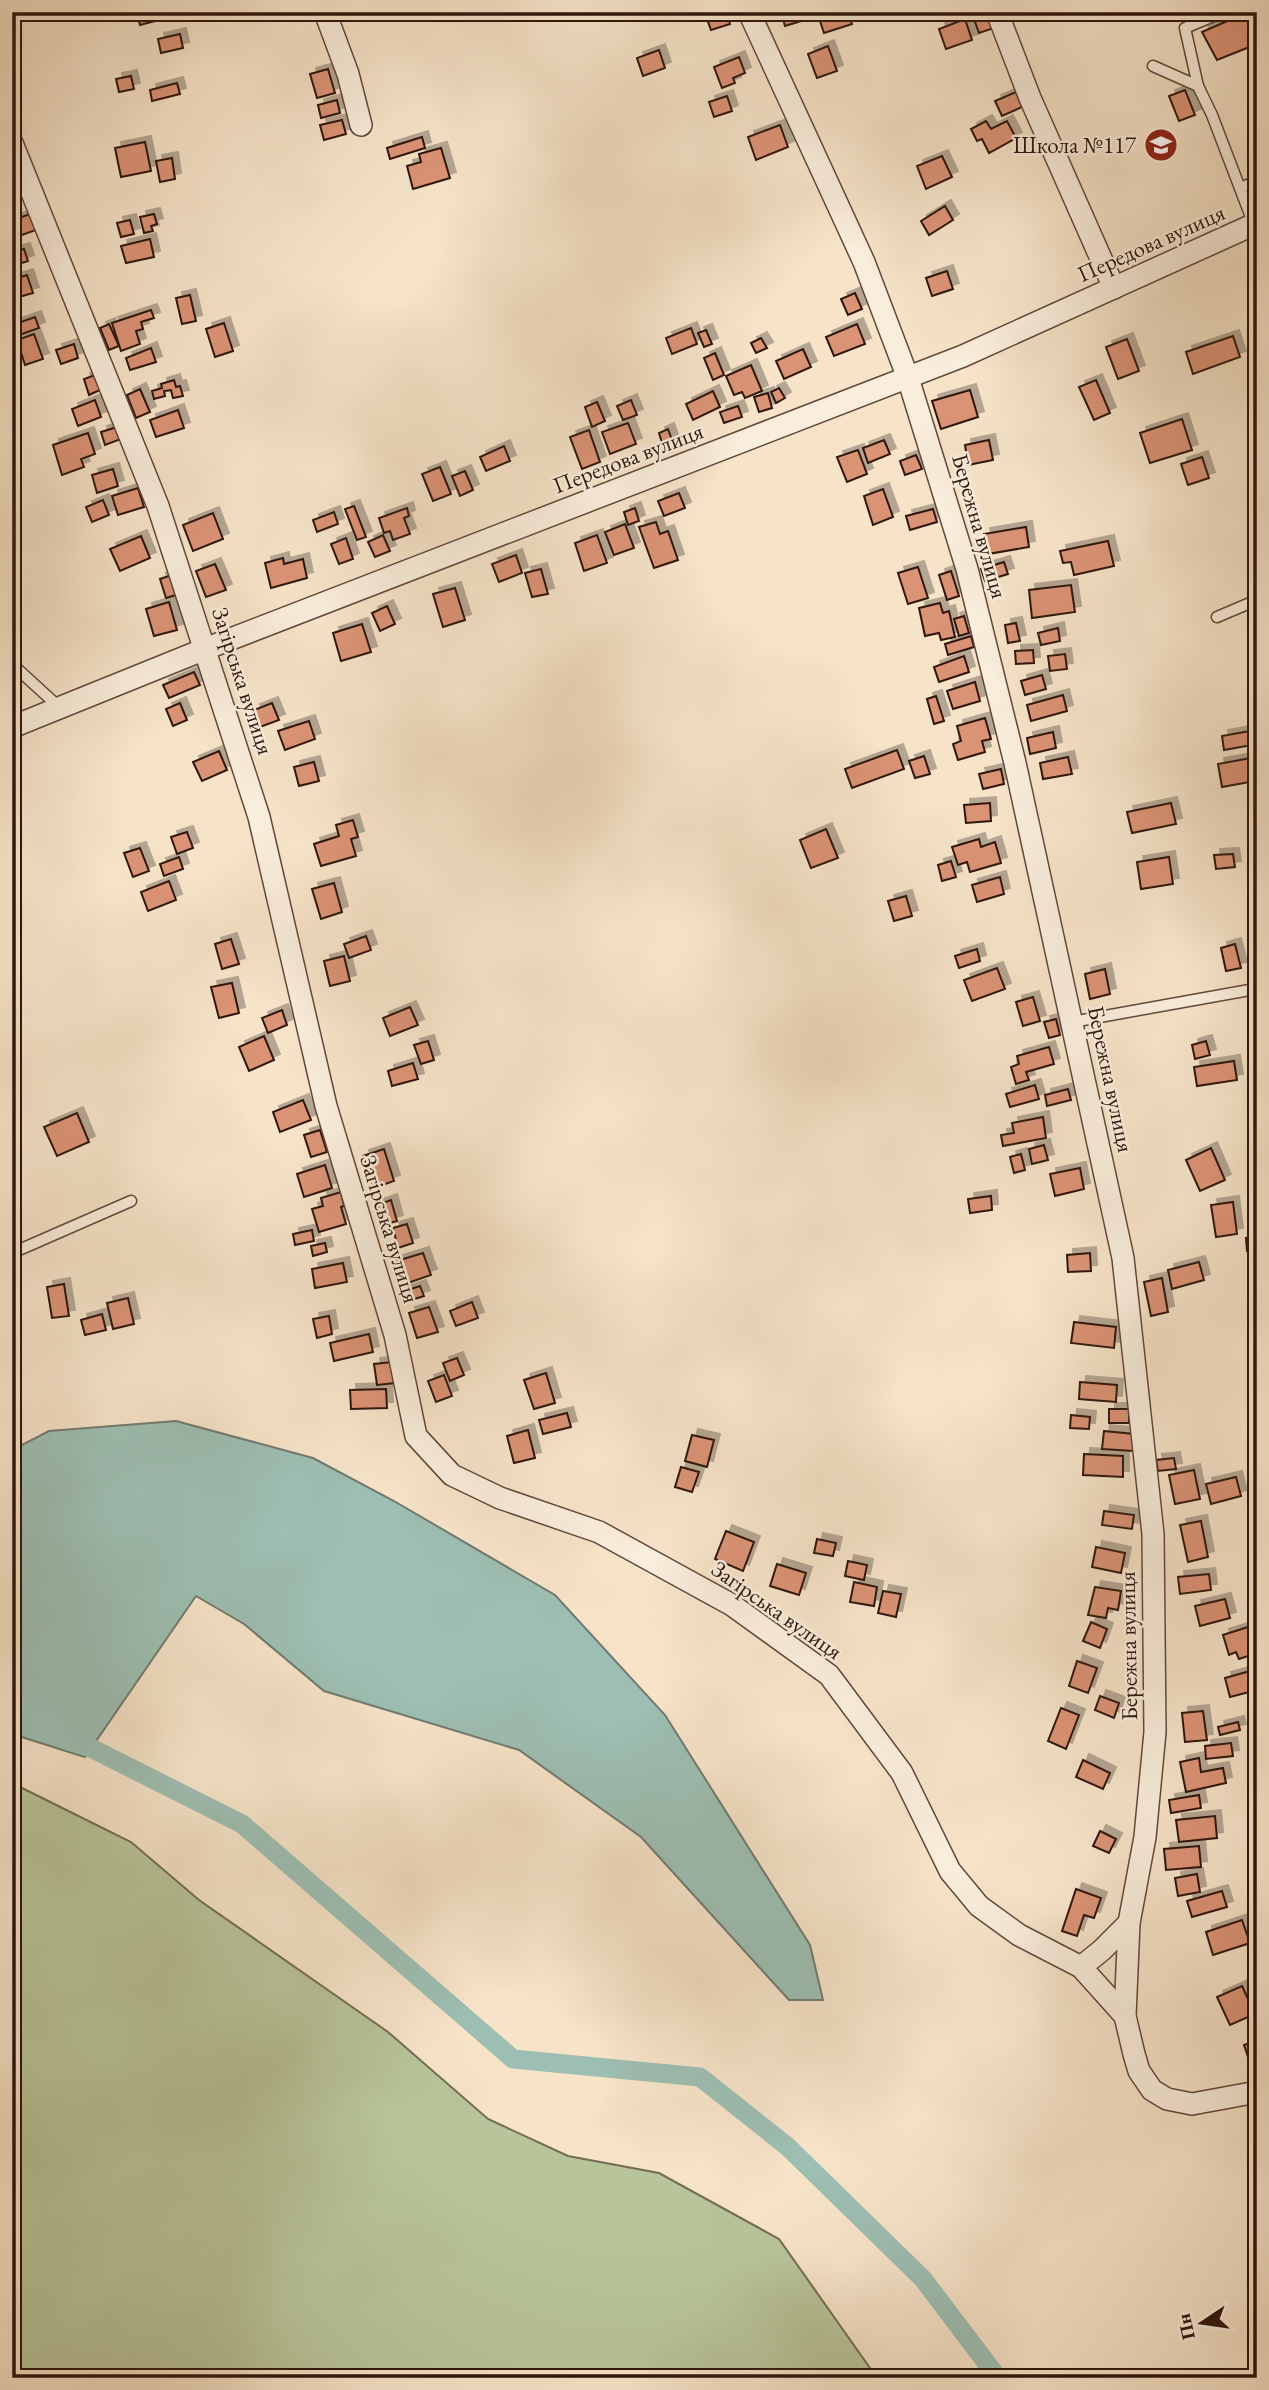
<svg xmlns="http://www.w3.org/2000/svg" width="1269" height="2390" viewBox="0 0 1269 2390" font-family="'EB Garamond',serif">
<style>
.green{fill:#b8c499;stroke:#746c52;stroke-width:2}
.water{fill:#9dbeb2;stroke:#717a70;stroke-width:2}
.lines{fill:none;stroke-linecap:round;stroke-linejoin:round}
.canal{stroke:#9dbeb2;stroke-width:19}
.building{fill:#db9376;stroke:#2f150c;stroke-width:2;filter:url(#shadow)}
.lane-casing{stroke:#61483b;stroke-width:13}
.street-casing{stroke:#61483b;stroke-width:24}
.lane{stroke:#f9eddb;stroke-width:10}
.street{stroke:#f9eddb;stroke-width:21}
.labels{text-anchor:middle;stroke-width:5;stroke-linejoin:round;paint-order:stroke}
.poi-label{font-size:23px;fill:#2f150c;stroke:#f9eddb;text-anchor:end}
.street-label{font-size:23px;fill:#2f150c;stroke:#f9eddb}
</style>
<defs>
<filter id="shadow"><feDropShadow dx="6" dy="-6" stdDeviation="0" flood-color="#0004"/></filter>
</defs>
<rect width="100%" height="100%" fill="#f6e3c8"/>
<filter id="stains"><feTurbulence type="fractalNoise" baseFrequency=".00286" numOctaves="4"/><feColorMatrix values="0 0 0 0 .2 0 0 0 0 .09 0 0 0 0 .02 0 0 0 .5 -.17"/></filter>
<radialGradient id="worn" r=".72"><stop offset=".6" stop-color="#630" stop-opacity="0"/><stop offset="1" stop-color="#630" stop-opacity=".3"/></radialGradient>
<path class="green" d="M12,1783l119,59 68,58 189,132 100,87 80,37 91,17 120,66 98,139h-865z"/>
<path class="water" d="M176,1421l137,37 81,43 161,94 110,120 145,230 13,55h-34l-148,-163 -122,-87 -195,-59 -80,-67 -48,-28 -111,161 -73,-23v-284l37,-19z"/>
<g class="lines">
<path class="canal" d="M65,1740l26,8 151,76 271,235 187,18 88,70 135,132 75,99"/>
</g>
<g class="building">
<path d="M137,12h16l2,9 -15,4z"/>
<path d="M647,12h19l1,4 -17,5z"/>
<path d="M716,12h11l3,12 -19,6 -5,-14z"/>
<path d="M781,12h28l2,6 -26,8z"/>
<path d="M817,12h31l4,12 -28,9z"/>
<path d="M982,12h6l6,16 -15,5 -6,-17z"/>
<path d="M1248,12h9v32l-40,16 -15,-28z"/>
<path d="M965,19l7,21 -26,9 -7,-20z"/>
<path d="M180,34l3,14 -22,5 -3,-14z"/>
<path d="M828,46l9,25 -20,7 -9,-24z"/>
<path d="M659,50l6,18 -22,8 -6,-18z"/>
<path d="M739,57l6,16 -12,5 2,5 -13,5 -8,-21z"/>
<path d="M328,69l7,24 -18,5 -7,-24z"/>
<path d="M131,76l3,13 -15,3 -3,-13z"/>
<path d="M177,83l3,11 -28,7 -2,-11z"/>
<path d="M1185,90l10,25 -16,6 -10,-25z"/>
<path d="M1016,92l6,15 -20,9 -7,-15z"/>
<path d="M727,96l5,15 -18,6 -5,-15z"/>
<path d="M337,100l3,13 -19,5 -3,-13z"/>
<path d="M342,120l4,14 -22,6 -4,-15z"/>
<path d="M986,121l5,8 16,-8 9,17 -27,15 -7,-14 -5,2 -6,-12z"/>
<path d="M780,125l8,22 -32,13 -8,-23z"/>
<path d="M422,137l3,11 -35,11 -3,-11z"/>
<path d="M145,142l6,29 -30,6 -6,-29z"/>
<path d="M441,148l9,30 -37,11 -6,-23 14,-4 -2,-8z"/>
<path d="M942,156l10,21 -26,12 -9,-23z"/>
<path d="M172,158l3,21 -15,3 -4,-21z"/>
<path d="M945,206l8,14 -24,15 -8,-14z"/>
<path d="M30,214l6,16 -17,6 -6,-16z"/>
<path d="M154,214l3,10 -6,2 2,5 -9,2 -4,-16z"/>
<path d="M130,220l4,14 -13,3 -4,-14z"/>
<path d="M150,239l4,18 -28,6 -5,-17z"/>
<path d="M24,249l4,12 -16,5v-14z"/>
<path d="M947,271l6,18 -21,7 -6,-18z"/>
<path d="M27,275l6,18 -21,6v-19z"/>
<path d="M855,293l7,16 -14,6 -7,-16z"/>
<path d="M190,295l6,26 -14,3 -6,-26z"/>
<path d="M151,310l3,8 -13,4 2,7 -7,2 4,13 -19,7 -9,-28z"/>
<path d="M35,317l4,11 -20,7 -4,-11z"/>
<path d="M224,323l9,28 -18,6 -9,-28z"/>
<path d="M109,324l10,22 -10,4 -9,-22z"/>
<path d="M857,324l8,20 -31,12 -8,-19z"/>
<path d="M691,328l6,16 -25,10 -6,-16z"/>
<path d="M706,330l6,14 -8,3 -6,-14z"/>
<path d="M34,334l9,25 -18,6 -8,-25z"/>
<path d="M1233,336l7,21 -47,17 -7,-22z"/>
<path d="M761,338l6,10 -11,5 -5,-10z"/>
<path d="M1127,339l12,32 -21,8 -12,-32z"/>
<path d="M74,344l4,14 -17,6 -5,-14z"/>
<path d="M151,348l5,14 -26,8 -4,-12z"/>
<path d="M803,349l8,18 -27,12 -8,-18z"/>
<path d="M715,353l9,22 -11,5 -9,-22z"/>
<path d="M751,365l11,26 -17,7 -3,-6 -8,3 -8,-19z"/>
<path d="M95,375l5,15 -11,5 -5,-16z"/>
<path d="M174,380l2,7 4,-1 3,10 -10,2 -2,-8 -7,1 1,5 -11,3 -2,-8 10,-3 -1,-4z"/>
<path d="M1096,380l14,33 -16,7 -15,-33z"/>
<path d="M779,388l6,10 -9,5 -5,-11z"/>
<path d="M140,389l10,23 -14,6 -9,-23z"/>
<path d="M970,390l8,27 -37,12 -9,-28z"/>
<path d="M713,391l7,16 -27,13 -7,-16z"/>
<path d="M768,393l4,15 -13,4 -5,-15z"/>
<path d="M95,400l6,17 -23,9 -6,-17z"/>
<path d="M631,400l6,15 -14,5 -6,-14z"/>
<path d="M597,402l8,19 -13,6 -7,-20z"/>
<path d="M738,406l4,11 -18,6 -4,-11z"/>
<path d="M178,410l6,18 -28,9 -6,-17z"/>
<path d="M1182,419l10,31 -42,13 -10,-30z"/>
<path d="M628,423l8,21 -26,10 -8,-22z"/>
<path d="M117,427l4,12 -16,6 -4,-13z"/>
<path d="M668,429l5,14 -10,3 -4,-13z"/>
<path d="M589,430l11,32 -18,7 -12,-32z"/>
<path d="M88,433l7,21 -14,5 3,8 -22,8 -9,-30z"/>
<path d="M884,440l6,14 -22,9 -5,-15z"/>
<path d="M989,440l4,20 -25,5 -3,-20z"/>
<path d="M504,446l6,15 -24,10 -6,-14z"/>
<path d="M858,450l9,24 -20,8 -10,-25z"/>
<path d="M916,455l6,14 -17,6 -5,-14z"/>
<path d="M1202,457l7,21 -21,7 -7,-21z"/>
<path d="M440,467l11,27 -18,7 -11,-27z"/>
<path d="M113,469l5,17 -21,7 -5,-18z"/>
<path d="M465,471l8,19 -13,6 -8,-20z"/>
<path d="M138,488l6,19 -26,8 -6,-19z"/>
<path d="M883,489l10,28 -20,8 -9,-29z"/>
<path d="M679,493l6,15 -21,8 -6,-15z"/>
<path d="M103,500l6,15 -17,7 -6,-15z"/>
<path d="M354,506l12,31 -9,3 -12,-31z"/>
<path d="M407,508l2,8 -5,2 6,16 -17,6 -3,-9 -6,2 -5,-15z"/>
<path d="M635,508l4,13 -11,4 -4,-13z"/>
<path d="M933,509l4,13 -27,8 -4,-14z"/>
<path d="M334,512l4,12 -21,8 -4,-12z"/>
<path d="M213,513l10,26 -30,12 -10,-26z"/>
<path d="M656,522l4,12 8,-3 10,29 -24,8 -15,-41z"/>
<path d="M625,524l9,24 -20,7 -9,-23z"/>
<path d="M1026,527l3,20 -41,7 -4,-20z"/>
<path d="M383,535l7,16 -15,6 -7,-15z"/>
<path d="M597,535l10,28 -23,8 -9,-28z"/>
<path d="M141,536l9,22 -30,13 -10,-22z"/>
<path d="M346,538l7,21 -14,5 -8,-20z"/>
<path d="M1108,541l6,25 -40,9 -3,-13 -8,1 -3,-12z"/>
<path d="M516,555l6,18 -23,9 -7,-18z"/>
<path d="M283,558l1,6 19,-5 4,19 -36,10 -6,-25z"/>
<path d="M1004,562l4,12 -23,7 -4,-12z"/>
<path d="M215,564l11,26 -20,7 -10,-26z"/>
<path d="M918,567l10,31 -20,6 -10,-31z"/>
<path d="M541,569l7,25 -16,3 -7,-24z"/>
<path d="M951,571l8,25 -12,4 -8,-25z"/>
<path d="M172,575l7,19 -13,4 -6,-19z"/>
<path d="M1071,585l4,27 -43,6 -3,-28z"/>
<path d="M455,588l10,32 -22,7 -10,-33z"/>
<path d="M169,602l8,28 -23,6 -8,-27z"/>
<path d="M940,603l3,10 6,-2 6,26 -14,3 -2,-7 -14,3 -6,-28z"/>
<path d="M387,606l8,18 -15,7 -8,-18z"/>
<path d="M964,616l5,17 -10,3 -5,-17z"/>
<path d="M1016,623l4,18 -12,2 -3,-18z"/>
<path d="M362,624l9,28 -30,9 -8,-28z"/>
<path d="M1058,628l2,13 -19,4 -3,-12z"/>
<path d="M971,636l3,11 -26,8 -3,-11z"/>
<path d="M1033,650l1,13 -18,1 -1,-13z"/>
<path d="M1065,654l2,15 -17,2 -2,-15z"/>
<path d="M964,656l5,16 -30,10 -5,-15z"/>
<path d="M194,672l6,13 -31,13 -6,-13z"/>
<path d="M1042,675l4,14 -21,6 -4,-14z"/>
<path d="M975,682l5,19 -27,8 -6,-18z"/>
<path d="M1063,695l4,16 -36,10 -4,-16z"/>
<path d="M936,696l8,25 -10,3 -7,-25z"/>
<path d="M180,703l7,17 -14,6 -7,-17z"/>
<path d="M272,703l7,17 -19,7 -6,-17z"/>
<path d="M985,718l6,21 -9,2 3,11 -27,8 -5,-16 8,-3 -4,-15z"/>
<path d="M309,721l6,18 -30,11 -7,-19z"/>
<path d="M1250,731l2,14 -28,5 -2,-14z"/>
<path d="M1053,732l3,16 -26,6 -3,-16z"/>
<path d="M897,750l7,19 -52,19 -7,-19z"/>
<path d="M219,751l8,19 -25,11 -9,-19z"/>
<path d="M924,756l6,18 -15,4 -6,-17z"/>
<path d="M1068,757l4,17 -29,5 -3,-16z"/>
<path d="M1251,758l4,23 -33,6 -4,-23z"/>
<path d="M314,762l5,19 -20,5 -5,-19z"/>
<path d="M1001,769l3,15 -21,5 -4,-15z"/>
<path d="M990,803l1,18 -25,2 -2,-18z"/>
<path d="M1171,803l5,21 -44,9 -5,-21z"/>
<path d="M353,820l5,17 -7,2 5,17 -35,10 -7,-22 25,-8 -3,-11z"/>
<path d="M826,829l12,29 -27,10 -11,-28z"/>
<path d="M187,832l6,16 -16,6 -6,-17z"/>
<path d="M979,839l2,8 14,-5 6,21 -31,9 -3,-10 -9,3 -6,-18z"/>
<path d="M140,848l9,23 -16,6 -9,-24z"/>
<path d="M1233,854l2,13 -19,2 -2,-14z"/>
<path d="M179,857l4,12 -19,7 -4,-12z"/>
<path d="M1169,857l4,27 -32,5 -4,-27z"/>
<path d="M951,861l5,16 -14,4 -4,-16z"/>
<path d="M1000,877l4,17 -27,8 -5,-17z"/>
<path d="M169,881l7,19 -28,11 -7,-19z"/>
<path d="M334,883l8,29 -21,7 -9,-30z"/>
<path d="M906,896l6,20 -18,5 -6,-20z"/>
<path d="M1257,922v24h-3l-4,-23z"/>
<path d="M366,936l5,14 -22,8 -5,-14z"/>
<path d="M231,939l8,25 -17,5 -7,-25z"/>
<path d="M1235,944l6,24 -15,3 -5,-23z"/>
<path d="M977,949l3,12 -21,7 -4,-12z"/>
<path d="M344,956l6,25 -20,5 -6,-25z"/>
<path d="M997,968l8,21 -33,12 -8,-21z"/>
<path d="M1105,969l5,25 -20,5 -5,-25z"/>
<path d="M232,983l7,30 -20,5 -8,-31z"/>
<path d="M1033,997l7,24 -17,5 -7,-24z"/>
<path d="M410,1007l8,18 -28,11 -7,-18z"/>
<path d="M282,1010l5,15 -19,8 -6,-15z"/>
<path d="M1056,1019l4,16 -11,3 -5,-16z"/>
<path d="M264,1036l10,24 -25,11 -10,-24z"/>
<path d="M428,1041l6,19 -13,4 -7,-19z"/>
<path d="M1206,1041l4,14 -15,4 -3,-14z"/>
<path d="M1049,1047l5,17 -28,8 3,8 -13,4 -5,-17 8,-3 -2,-8z"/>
<path d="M1234,1061l3,19 -40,6 -3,-19z"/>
<path d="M413,1063l5,16 -26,7 -4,-15z"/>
<path d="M1035,1085l4,14 -29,8 -4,-13z"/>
<path d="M1068,1089l3,11 -24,6 -2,-11z"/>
<path d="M303,1100l8,20 -31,12 -7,-20z"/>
<path d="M77,1113l12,29 -32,14 -13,-29z"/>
<path d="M1043,1117l3,21 -43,8 -2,-11 13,-2 -2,-10z"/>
<path d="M320,1130l7,22 -16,5 -7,-22z"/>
<path d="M1044,1145l4,15 -16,4 -3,-15z"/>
<path d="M1211,1148l14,32 -25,11 -14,-31z"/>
<path d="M384,1149l10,32 -20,7 -11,-32z"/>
<path d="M1021,1154l4,16 -11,3 -4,-16z"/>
<path d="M325,1165l7,23 -28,9 -7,-23z"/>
<path d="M1080,1168l4,21 -29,7 -5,-22z"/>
<path d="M341,1192l3,14 -3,1 5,17 -27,8 -7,-23 11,-3 -2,-8z"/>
<path d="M991,1196l1,14 -22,3 -2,-14z"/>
<path d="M391,1200l6,21 -14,4 -6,-20z"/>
<path d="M1233,1202l4,32 -21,3 -5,-32z"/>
<path d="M407,1224l6,19 -15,5 -5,-20z"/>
<path d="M312,1230l2,11 -19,4 -2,-11z"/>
<path d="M1257,1237v13l-10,1 -1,-13z"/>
<path d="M325,1243l2,9 -14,4 -2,-10z"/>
<path d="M423,1253l8,22 -26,9 -8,-23z"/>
<path d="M1090,1253l1,18 -23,1 -1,-17z"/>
<path d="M1199,1262l5,18 -32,9 -4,-19z"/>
<path d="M343,1263l4,19 -32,6 -3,-19z"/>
<path d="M1162,1278l6,34 -17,4 -7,-34z"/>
<path d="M64,1284l5,32 -17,2 -5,-31z"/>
<path d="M420,1286l4,10 -19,6 -3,-10z"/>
<path d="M128,1298l6,26 -21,5 -6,-26z"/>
<path d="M472,1302l6,16 -22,8 -6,-15z"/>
<path d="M429,1307l9,25 -21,6 -8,-25z"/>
<path d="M102,1314l4,16 -21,5 -4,-15z"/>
<path d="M329,1316l3,18 -15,4 -4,-19z"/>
<path d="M1074,1322l42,5 -2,21 -43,-5z"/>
<path d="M369,1334l4,18 -39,9 -4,-18z"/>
<path d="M457,1358l7,17 -14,6 -7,-18z"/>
<path d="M392,1362l3,21 -18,2 -3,-21z"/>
<path d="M546,1373l9,30 -21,6 -10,-29z"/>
<path d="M444,1375l8,21 -16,6 -8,-21z"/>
<path d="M1080,1382l37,3 -1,17 -37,-3z"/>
<path d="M386,1389l1,19 -36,1 -1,-19z"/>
<rect x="1109" y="1409" width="20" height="14"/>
<path d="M567,1413l4,14 -28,7 -4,-14z"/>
<path d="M1071,1415l19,2 -1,12 -19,-1z"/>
<path d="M528,1430l7,28 -21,5 -7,-27z"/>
<path d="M1104,1431l30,3 -1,17 -31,-2z"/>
<path d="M692,1435l22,5 -7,27 -22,-6z"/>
<path d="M1084,1454l39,2v21l-40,-2z"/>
<path d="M1174,1458l2,11 -18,2 -2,-11z"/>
<path d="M681,1467l18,5 -7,20 -17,-5z"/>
<path d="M1194,1470l6,29 -25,5 -6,-29z"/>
<path d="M1236,1477l5,19 -30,8 -5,-20z"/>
<path d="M1104,1511l30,4 -2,14 -30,-4z"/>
<path d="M1201,1521l7,36 -20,5 -8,-37z"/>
<path d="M726,1531l28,11 -11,29 -28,-12z"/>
<path d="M817,1539l19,4 -3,13 -19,-3z"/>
<path d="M1096,1547l29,6 -4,20 -29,-6z"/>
<path d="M848,1561l19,4 -3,15 -19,-4z"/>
<path d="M777,1564l29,9 -7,22 -29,-9z"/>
<path d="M1209,1574l2,16 -31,4 -2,-17z"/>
<path d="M854,1582l23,5 -3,19 -24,-4z"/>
<path d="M1095,1587l26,4 -3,19 -10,-2 -2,10 -18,-3z"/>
<path d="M883,1591l18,3 -5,23 -18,-4z"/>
<path d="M1225,1599l5,19 -30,8 -5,-20z"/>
<path d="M1091,1622l16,7 -7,19 -17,-7z"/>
<path d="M1257,1624v29l-18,6 -3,-7 -7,3 -6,-20z"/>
<path d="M1077,1661l20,7 -9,25 -19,-7z"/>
<path d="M1257,1669v21l-27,7 -5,-19z"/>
<path d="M1100,1696l19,7 -5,15 -19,-8z"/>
<path d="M1061,1708l18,7 -13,34 -18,-8z"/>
<path d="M1203,1711l4,29 -22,2 -3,-29z"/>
<path d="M1238,1722l2,8 -20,5 -2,-8z"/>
<path d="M1231,1743l2,13 -27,3 -1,-13z"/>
<path d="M1199,1758l2,14 22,-4 3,15 -40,9 -6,-30z"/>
<path d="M1083,1760l27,13 -7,16 -27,-12z"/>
<path d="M1199,1795l2,13 -30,5 -2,-13z"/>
<path d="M1215,1816l2,22 -38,4 -3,-22z"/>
<path d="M1100,1831l16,8 -7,14 -16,-7z"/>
<path d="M1199,1846l2,21 -35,3 -2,-21z"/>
<path d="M1197,1874l3,18 -22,4 -3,-18z"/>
<path d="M1076,1889l25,9 -7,20 -10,-3 -7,21 -15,-5z"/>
<path d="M1222,1891l5,16 -35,10 -5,-16z"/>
<path d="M1242,1920l8,23 -37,12 -7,-23z"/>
<path d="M1242,1986l13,28 -25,11 -13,-28z"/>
<path d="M1257,2041v33l-3,1 -10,-30z"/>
</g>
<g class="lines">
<defs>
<g id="lane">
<path d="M1153,66l45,20 14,29 42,110"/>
<path d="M1198,86l-13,-58 38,-16"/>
<path d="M1240,188l17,-7"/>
<path d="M1217,617l40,-17"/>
<path d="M12,664l47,43"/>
<path d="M1072,1022l183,-33"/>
<path d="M12,1253l119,-52"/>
</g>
<g id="street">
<path d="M325,12l23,62 13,51"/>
<path d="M749,12l115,250 44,116 59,191 48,194 108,495 30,276 2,198 -10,105 -16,86 -4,93 9,38 5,17 13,19 15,9 25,5 65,-12"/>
<path d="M997,12l33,86 84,190"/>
<path d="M12,143l146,363 101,311 67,289 69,229 21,101 36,39 48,23 99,34 133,73 97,70 73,98 48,98 29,35 40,29 62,32 44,49"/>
<path d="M12,727l193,-78 758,-293 294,-133"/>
<path d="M1081,1967l21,-17 27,-27"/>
</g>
</defs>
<use href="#lane" class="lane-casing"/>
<use href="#street" class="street-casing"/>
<use href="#lane" class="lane"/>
<use href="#street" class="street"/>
</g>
<defs>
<symbol id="school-disc" viewBox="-11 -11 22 22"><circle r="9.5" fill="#8f2418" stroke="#f9eddb"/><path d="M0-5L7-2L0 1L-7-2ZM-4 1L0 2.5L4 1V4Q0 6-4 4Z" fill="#fff"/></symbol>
</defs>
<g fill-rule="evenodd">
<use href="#school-disc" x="1142" y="126" width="38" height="38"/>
</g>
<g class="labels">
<g class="poi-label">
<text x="1136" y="153">Школа №117</text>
</g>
<g class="street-label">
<text transform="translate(1151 243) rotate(-24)" y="8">Передова вулиця</text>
<text transform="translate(628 458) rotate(-21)" y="8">Передова вулиця</text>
<text transform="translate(980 526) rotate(74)" y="8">Бережна вулиця</text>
<text transform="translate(243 681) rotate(72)" y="8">Загірська вулиця</text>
<text transform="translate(1111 1079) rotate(78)" y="8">Бережна вулиця</text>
<text transform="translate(390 1229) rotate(73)" y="8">Загірська вулиця</text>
<text transform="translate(777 1610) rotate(35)" y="8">Загірська вулиця</text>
<text transform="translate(1128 1646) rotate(-91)" y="8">Бережна вулиця</text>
</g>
</g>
<rect width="1269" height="2390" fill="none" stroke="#f6e3c8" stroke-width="42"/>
<rect x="14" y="14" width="1241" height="2362" fill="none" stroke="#2f150c" stroke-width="3.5"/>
<rect x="21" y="21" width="1227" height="2348" fill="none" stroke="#2f150c" stroke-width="2"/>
<g transform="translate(1202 2323) rotate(257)" stroke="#f9eddb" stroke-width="5" paint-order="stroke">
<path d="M0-5L12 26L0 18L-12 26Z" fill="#2f150c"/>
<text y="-10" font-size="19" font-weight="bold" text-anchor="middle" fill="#2f150c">Пн</text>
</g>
<rect width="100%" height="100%" filter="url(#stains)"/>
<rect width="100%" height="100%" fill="url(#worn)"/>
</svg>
